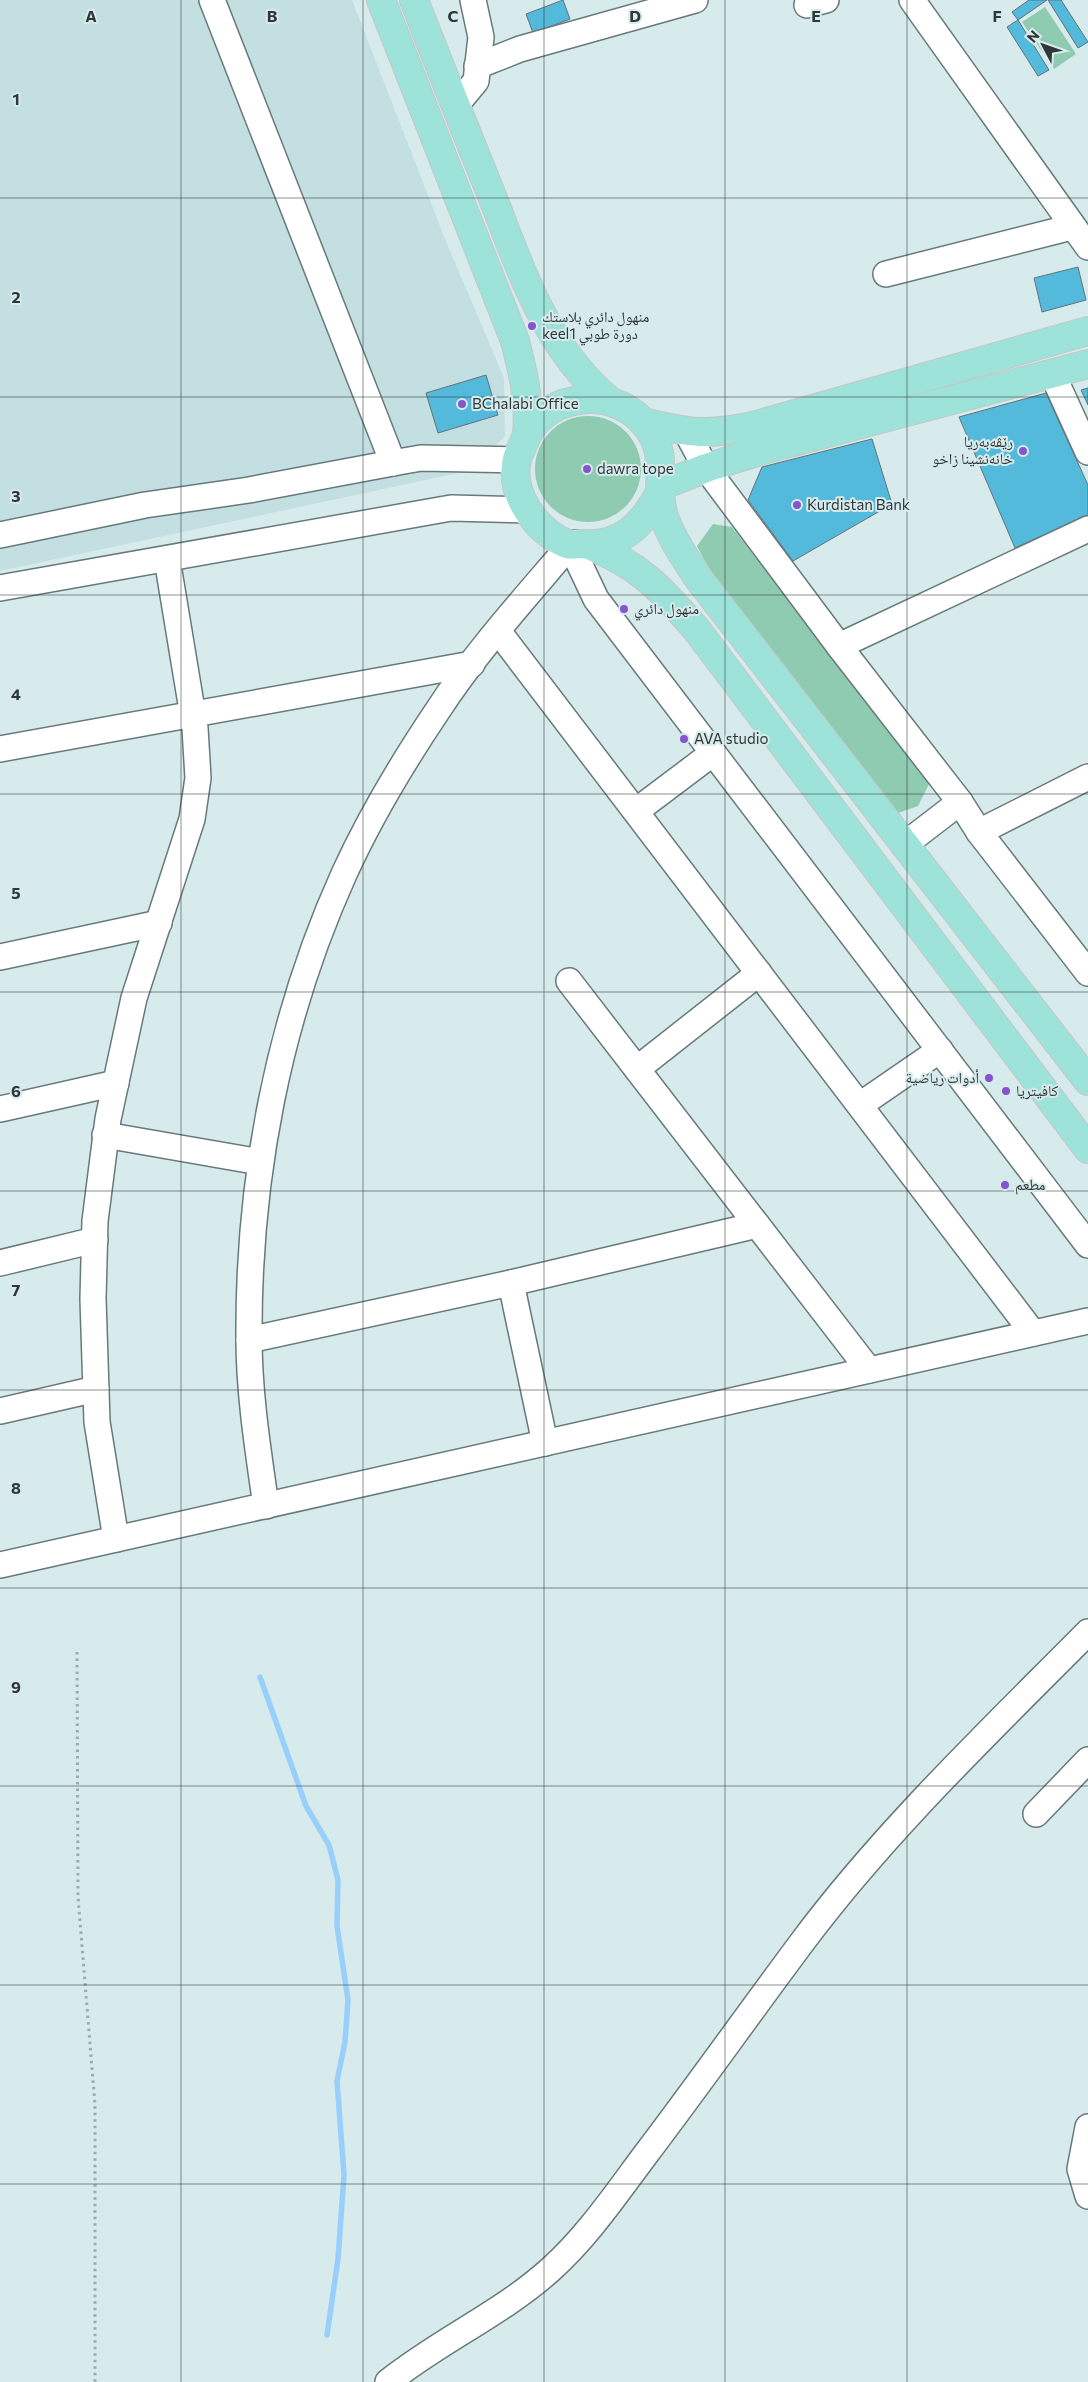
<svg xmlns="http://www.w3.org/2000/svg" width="1088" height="2382" viewBox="0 0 1088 2382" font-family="Commissioner,'Noto Naskh Arabic',sans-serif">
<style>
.built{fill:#c3dfe1}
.green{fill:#8ecbb0}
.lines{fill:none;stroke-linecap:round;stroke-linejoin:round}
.stream{stroke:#98d0fb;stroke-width:5.5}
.building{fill:#54badb;stroke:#637379}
.minor-casing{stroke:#68797b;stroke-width:28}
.major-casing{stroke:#c5c7c7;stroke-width:30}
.path{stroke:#9cabac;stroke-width:3;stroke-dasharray:2.5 4;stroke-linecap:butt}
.minor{stroke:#fff;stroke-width:25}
.major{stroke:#9ee3da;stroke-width:28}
.grid{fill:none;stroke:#303738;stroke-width:1;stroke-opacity:0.55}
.poi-dot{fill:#8654cc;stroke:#d7ebec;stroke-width:2}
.labels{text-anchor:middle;stroke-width:4;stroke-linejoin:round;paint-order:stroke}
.poi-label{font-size:15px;fill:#303738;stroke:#d7ebec;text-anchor:start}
.grid-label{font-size:16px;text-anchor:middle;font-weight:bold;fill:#303738;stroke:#d7ebec;stroke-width:4;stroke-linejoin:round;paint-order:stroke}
</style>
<rect width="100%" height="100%" fill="#d7ebec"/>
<path class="built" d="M0,0h352l93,239 59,139 1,58 -33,34 -472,101z"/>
<g class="green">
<path d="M1045,7l31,47 -22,15 -32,-47z"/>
<circle cx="588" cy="469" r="53"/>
<path d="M713,524l19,3 198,255 -12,24 -20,7 -186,-238 -15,-29z"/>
</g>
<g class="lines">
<path class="stream" d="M260,1677l46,129 23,39 9,35 -1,46 11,74 -3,42 -8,39 7,94 -6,84 -11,76"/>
</g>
<g class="building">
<path d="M563,0l7,19 -37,14 -7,-19z"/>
<path d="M1029,0h18l-29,20 -6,-8z"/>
<path d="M1048,0h13l27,42 -10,6z"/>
<path d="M1018,20l31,50 -11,6 -31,-49z"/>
<path d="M1078,267l8,33 -44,12 -8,-34z"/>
<path d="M486,375l12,40 -60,18 -12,-40z"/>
<path d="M1088,388v17l-7,-15z"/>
<path d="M1046,393l42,92v30l-73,33 -56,-131z"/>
<path d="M872,439l20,65 -99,57 -45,-61 14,-33z"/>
</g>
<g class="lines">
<defs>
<g id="minor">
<path d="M212,0l181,463"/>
<path d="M912,0l176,247"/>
<path d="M807,5l19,-5"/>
<path d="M477,66l43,-17 175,-49"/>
<path d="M456,105l20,-24 5,-44 -8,-37"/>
<path d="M886,274l186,-47"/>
<path d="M1052,373l36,79"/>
<path d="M687,433l19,35 133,178 121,156 19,30 109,141"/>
<path d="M0,535l145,-30 104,-15 149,-28 23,-4 96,2"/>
<path d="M576,543l2,18 18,38 492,646"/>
<path d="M0,588l451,-80 77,2"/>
<path d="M498,631l535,702"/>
<path d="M839,646l249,-117"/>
<path d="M0,749l472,-85"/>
<path d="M636,811l77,-58"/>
<path d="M979,832l109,-55"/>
<path d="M904,845l56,-43"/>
<path d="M0,957l159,-34"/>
<path d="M569,981l300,389"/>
<path d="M637,1069l122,-96"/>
<path d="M860,1105l80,-55"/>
<path d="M0,1109l116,-26"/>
<path d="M105,1135l155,27"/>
<path d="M0,1263l95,-23"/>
<path d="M511,1283l34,160"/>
<path d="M249,1340l262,-57 246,-58"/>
<path d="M0,1411l96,-22"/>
<path d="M266,1506c-8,-56 -17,-112 -17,-168 -1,-159 29,-318 95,-464 26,-57 59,-112 94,-164 37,-57 87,-112 131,-164"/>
<path d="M116,1539l-19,-117 -4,-123 2,-78 13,-102 26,-121 58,-179 6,-41 -3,-50 -28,-169"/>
<path d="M0,1565l1088,-244"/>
<path d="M1036,1814l52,-54"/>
<path d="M1088,2127l-8,42 8,27"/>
<path d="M388,2382c51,-41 113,-68 162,-112 37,-33 66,-76 96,-116 53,-70 104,-142 157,-213 83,-111 187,-210 285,-309"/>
</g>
<g id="major">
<path d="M381,0l134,341c8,31 15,60 12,92"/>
<path d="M414,0c24,62 49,124 74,186 31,77 55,160 122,215"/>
<path d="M643,422c46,11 63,14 110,4l335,-95"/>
<path d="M661,486l45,-18 57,-18 325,-86"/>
<path d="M659,494c-17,32 -39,53 -77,50 -5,0 -11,2 -15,0 -31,-13 -58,-50 -50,-85 2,-6 5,-12 7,-17 8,-22 28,-37 50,-41 25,-6 52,2 69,21 30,32 9,62 22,97 7,21 21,40 33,59l390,503"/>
<path d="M589,545c52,21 71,43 107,84l392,520"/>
</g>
</defs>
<use href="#minor" class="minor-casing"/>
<use href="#major" class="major-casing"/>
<path class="path" d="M77,1652l1,245 17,208v277"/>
<use href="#minor" class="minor"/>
<use href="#major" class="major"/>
</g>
<path class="grid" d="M181,0v2382M363,0v2382M544,0v2382M725,0v2382M907,0v2382M0,198h1088M0,397h1088M0,595h1088M0,794h1088M0,992h1088M0,1191h1088M0,1390h1088M0,1588h1088M0,1786h1088M0,1985h1088M0,2184h1088"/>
<g class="poi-dot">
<circle cx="532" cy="326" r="5"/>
<circle cx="462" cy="404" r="5"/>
<circle cx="1023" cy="451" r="5"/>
<circle cx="587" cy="469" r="5"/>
<circle cx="797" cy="505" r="5"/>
<circle cx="624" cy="609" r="5"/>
<circle cx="684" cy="739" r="5"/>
<circle cx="989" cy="1078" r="5"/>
<circle cx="1006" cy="1091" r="5"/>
<circle cx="1005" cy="1185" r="5"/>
</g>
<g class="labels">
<g class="poi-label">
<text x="542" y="322">منهول دائري بلاستك<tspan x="542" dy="17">keel1 دورة طوبي</tspan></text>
<text x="472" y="409">BChalabi Office</text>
<text x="1013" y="447" text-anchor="end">رێڤه‌به‌ريا<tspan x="1013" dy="17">خانه‌نشينا زاخو</tspan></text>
<text x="597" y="474">dawra tope</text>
<text x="807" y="510">Kurdistan Bank</text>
<text x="634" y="614">منهول دائري</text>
<text x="694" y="744">AVA studio</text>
<text x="979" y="1083" text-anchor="end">أدوات رياضية</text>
<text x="1016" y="1096">كافيتريا</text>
<text x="1015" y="1190">مطعم</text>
</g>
</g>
<g class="grid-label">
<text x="91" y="22">A</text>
<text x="272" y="22">B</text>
<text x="453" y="22">C</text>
<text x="635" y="22">D</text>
<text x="816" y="22">E</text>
<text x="997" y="22">F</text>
<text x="16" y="105">1</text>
<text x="16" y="303">2</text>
<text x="16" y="502">3</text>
<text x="16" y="700">4</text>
<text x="16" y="899">5</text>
<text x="16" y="1097">6</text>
<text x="16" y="1296">7</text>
<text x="16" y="1494">8</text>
<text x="16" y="1693">9</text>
</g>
<g transform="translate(1043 45) rotate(311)" stroke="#d7ebec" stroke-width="4" paint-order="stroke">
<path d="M0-4L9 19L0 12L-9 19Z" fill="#303738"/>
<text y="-8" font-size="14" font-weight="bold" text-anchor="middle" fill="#303738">N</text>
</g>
</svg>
